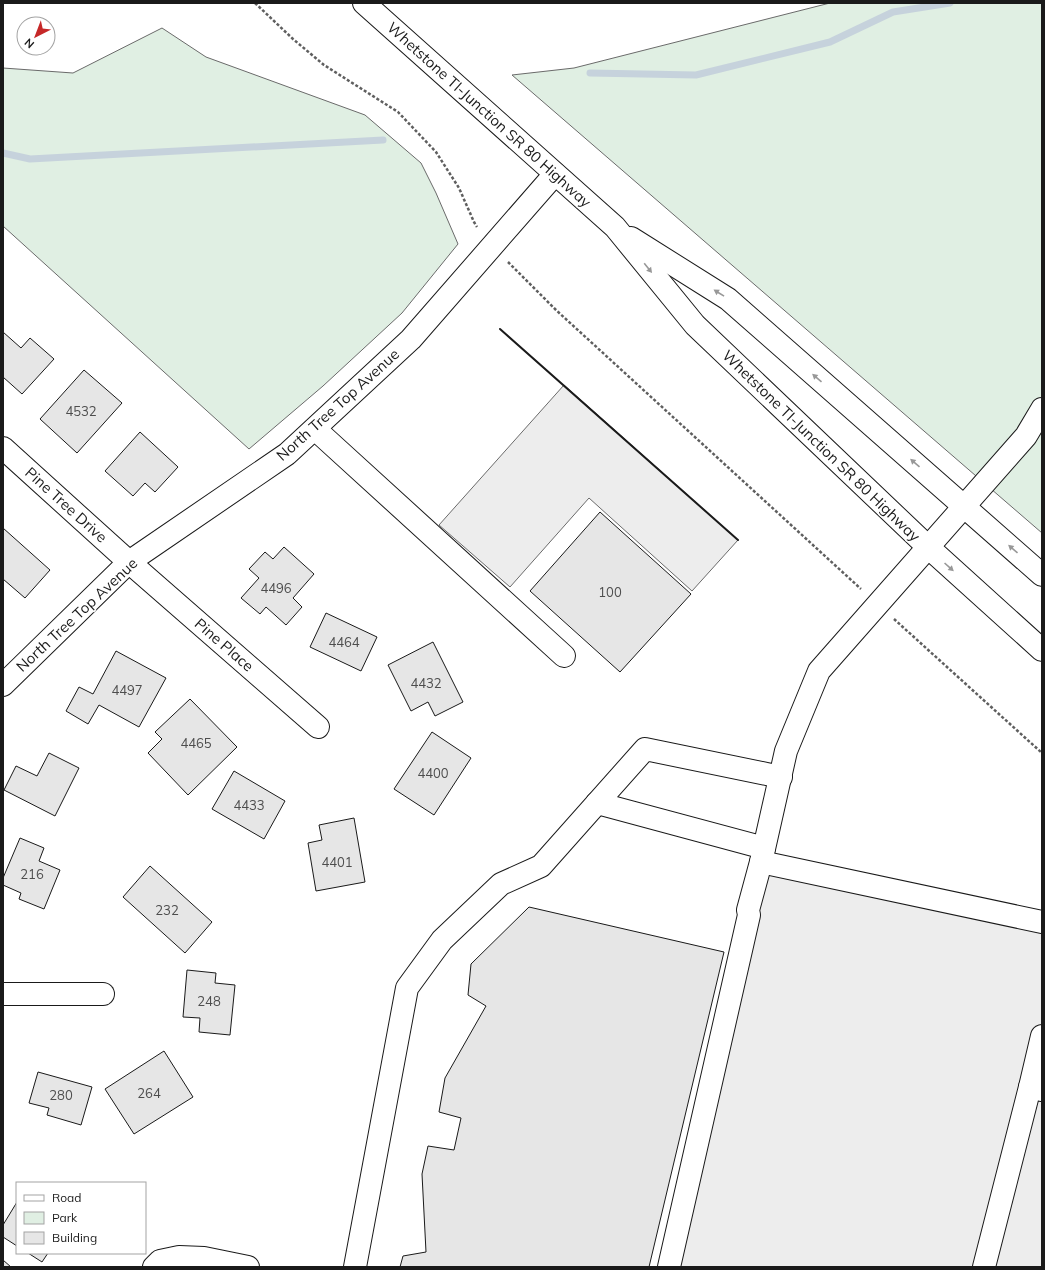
<svg xmlns="http://www.w3.org/2000/svg" width="1045" height="1270" viewBox="0 0 1045 1270" font-family="Mulish,sans-serif">
<style>
.green{fill:#e0efe3;stroke:#6a6a6a}
.parking{fill:#ededed;stroke:#6a6a6a}
.lines{fill:none;stroke-linecap:round;stroke-linejoin:round}
.stream{stroke:#c6d2dc;stroke-width:7}
.building{fill:#e6e6e6;stroke:#1a1a1a}
.minor-casing{stroke:#1a1a1a;stroke-width:24}
.highway-casing{stroke:#1a1a1a;stroke-width:24}
.path{stroke:#5f5f5f;stroke-width:2.5;stroke-dasharray:3 2;stroke-linecap:butt}
.minor{stroke:#fff;stroke-width:22}
.highway{stroke:#fff;stroke-width:22}
.wall{stroke:#1a1a1a;stroke-width:2}
.oneway{fill:#989898}
.labels{text-anchor:middle;stroke-width:3;stroke-linejoin:round;paint-order:stroke}
.number-label{font-size:13px;fill:#4d4d4d}
.street-label{font-size:15px;fill:#1a1a1a;stroke:#fff}
</style>
<rect width="100%" height="100%" fill="#fff"/>
<g class="green">
<path d="M830,3h212v530l-530,-458 62,-7z"/>
<path d="M162,28l44,29 159,58 56,48 15,30 22,51 -56,69 -79,73 -74,63 -246,-223v-158l70,5z"/>
</g>
<g class="parking">
<path d="M564,385l174,155 -46,51 -103,-93 -79,89 -71,-62z"/>
<path d="M761,862l281,60v345h-373z"/>
</g>
<g class="lines">
<g class="stream">
<path d="M590,73l106,2 134,-33 63,-30 57,-9"/>
<path d="M3,153l27,6 353,-19"/>
</g>
</g>
<g class="building">
<path d="M3,332l18,16 9,-10 24,21 -32,35 -19,-17z"/>
<path d="M84,370l38,33 -45,50 -37,-34z"/>
<path d="M140,432l38,35 -23,25 -10,-9 -12,13 -28,-25z"/>
<path d="M600,512l91,82 -71,78 -90,-81z"/>
<path d="M3,528l47,42 -25,28 -22,-19z"/>
<path d="M284,547l30,27 -21,24 9,9 -16,18 -20,-18 -6,7 -19,-16 18,-20 -10,-9 16,-17 8,7z"/>
<path d="M326,613l51,24 -16,34 -51,-24z"/>
<path d="M433,642l30,60 -28,14 -7,-14 -17,9 -23,-46z"/>
<path d="M116,651l50,27 -27,49 -40,-22 -11,19 -22,-13 13,-24 14,7z"/>
<path d="M190,699l47,48 -49,48 -40,-42 14,-14 -7,-7z"/>
<path d="M432,732l39,26 -37,57 -40,-26z"/>
<path d="M49,753l30,15 -24,48 -51,-26 12,-24 21,10z"/>
<path d="M234,771l51,30 -21,38 -52,-30z"/>
<path d="M354,818l11,64 -49,9 -8,-48 14,-3 -3,-15z"/>
<path d="M20,838l24,10 -5,13 21,9 -16,39 -25,-10 2,-6 -18,-8v-7z"/>
<path d="M150,866l62,56 -27,31 -62,-56z"/>
<path d="M529,907l195,45 -75,315h-249l3,-11 23,-4 -4,-78 6,-28 26,4 7,-32 -22,-6 6,-34 41,-72 -18,-11 3,-31z"/>
<path d="M187,970l29,3 -1,10 20,2 -5,50 -31,-3 1,-14 -17,-1z"/>
<path d="M164,1051l29,46 -59,37 -29,-45z"/>
<path d="M38,1072l54,15 -11,38 -34,-10 2,-7 -20,-5z"/>
<path d="M17,1202v44l-14,-9v-12z"/>
<path d="M28,1253h20l-6,9z"/>
<path d="M3,1260l8,7h-8z"/>
</g>
<g class="lines">
<defs>
<g id="minor">
<path d="M315,429l249,227"/>
<path d="M3,448l126,114 189,165"/>
<path d="M3,685l126,-123 158,-108 124,-115 144,-165"/>
<path d="M597,803l167,45"/>
<path d="M761,862l281,60"/>
<path d="M3,994h100"/>
<path d="M1030,1087l12,-51"/>
<path d="M154,1267l6,-6 19,-4 25,1 44,9"/>
<path d="M355,1267l52,-279 35,-48 59,-56 40,-18 104,-117 136,28"/>
<path d="M669,1267l80,-352 -1,-5 13,-48 25,-111 33,-80 207,-235 16,-27"/>
<path d="M984,1267l46,-180 12,3"/>
</g>
<g id="highway">
<path d="M364,3l251,224 80,98 233,222 114,103"/>
<path d="M631,238l97,61 314,276"/>
</g>
</defs>
<use href="#minor" class="minor-casing"/>
<use href="#highway" class="highway-casing"/>
<g class="path">
<path d="M255,3l38,36 31,26 74,47 38,40 23,36 15,34 3,5"/>
<path d="M508,262l48,48 305,279"/>
<path d="M894,619l148,134"/>
</g>
<use href="#minor" class="minor"/>
<use href="#highway" class="highway"/>
<path class="wall" d="M500,329l238,211"/>
</g>
<defs><path id="oneway-solid" d="M-6-.8H1V-3.2L6.5 0L1 3.2V.8H-6Z"/></defs>
<g class="oneway">
<use href="#oneway-solid" transform="translate(648 268) rotate(51)"/>
<use href="#oneway-solid" transform="translate(719 293) rotate(-148)"/>
<use href="#oneway-solid" transform="translate(817 378) rotate(-139)"/>
<use href="#oneway-solid" transform="translate(915 463) rotate(-139)"/>
<use href="#oneway-solid" transform="translate(1013 549) rotate(-139)"/>
<use href="#oneway-solid" transform="translate(949 567) rotate(42)"/>
</g>
<g class="labels">
<g class="number-label">
<text x="81" y="416">4532</text>
<text x="276" y="593">4496</text>
<text x="610" y="597">100</text>
<text x="344" y="647">4464</text>
<text x="426" y="688">4432</text>
<text x="127" y="695">4497</text>
<text x="196" y="748">4465</text>
<text x="433" y="778">4400</text>
<text x="249" y="810">4433</text>
<text x="337" y="867">4401</text>
<text x="32" y="879">216</text>
<text x="167" y="915">232</text>
<text x="209" y="1006">248</text>
<text x="149" y="1098">264</text>
<text x="61" y="1100">280</text>
</g>
<g class="street-label">
<text transform="translate(489 115) rotate(42)" y="5">Whetstone TI-Junction SR 80 Highway</text>
<text transform="translate(338 405) rotate(-42)" y="5">North Tree Top Avenue</text>
<text transform="translate(821 446) rotate(44)" y="5">Whetstone TI-Junction SR 80 Highway</text>
<text transform="translate(66 505) rotate(42)" y="5">Pine Tree Drive</text>
<text transform="translate(77 615) rotate(-43)" y="5">North Tree Top Avenue</text>
<text transform="translate(224 645) rotate(41)" y="5">Pine Place</text>
</g>
</g>
<rect width="1045" height="1270" fill="none" stroke="#1a1a1a" stroke-width="8"/>
<rect x="16" y="1182" width="130" height="72" fill="#ffffff" stroke="#a3a3a3"/>
<rect x="24" y="1195" width="20" height="6" fill="#ffffff" stroke="#a3a3a3"/>
<text x="52" y="1202" font-size="12" fill="#1a1a1a">Road</text>
<rect x="24" y="1212" width="20" height="12" fill="#e0efe3" stroke="#a3a3a3"/>
<text x="52" y="1222" font-size="12" fill="#1a1a1a">Park</text>
<rect x="24" y="1232" width="20" height="12" fill="#e6e6e6" stroke="#a3a3a3"/>
<text x="52" y="1242" font-size="12" fill="#1a1a1a">Building</text>
<g transform="translate(36 36) rotate(222)"><circle r="19" fill="#ffffff" stroke="#a3a3a3"/>
<path d="M0-3L7 15L0 10L-7 15Z" fill="#c62828"/>
<text y="-6" font-size="11" font-weight="bold" text-anchor="middle" fill="#1a1a1a">N</text>
</g>
</svg>
